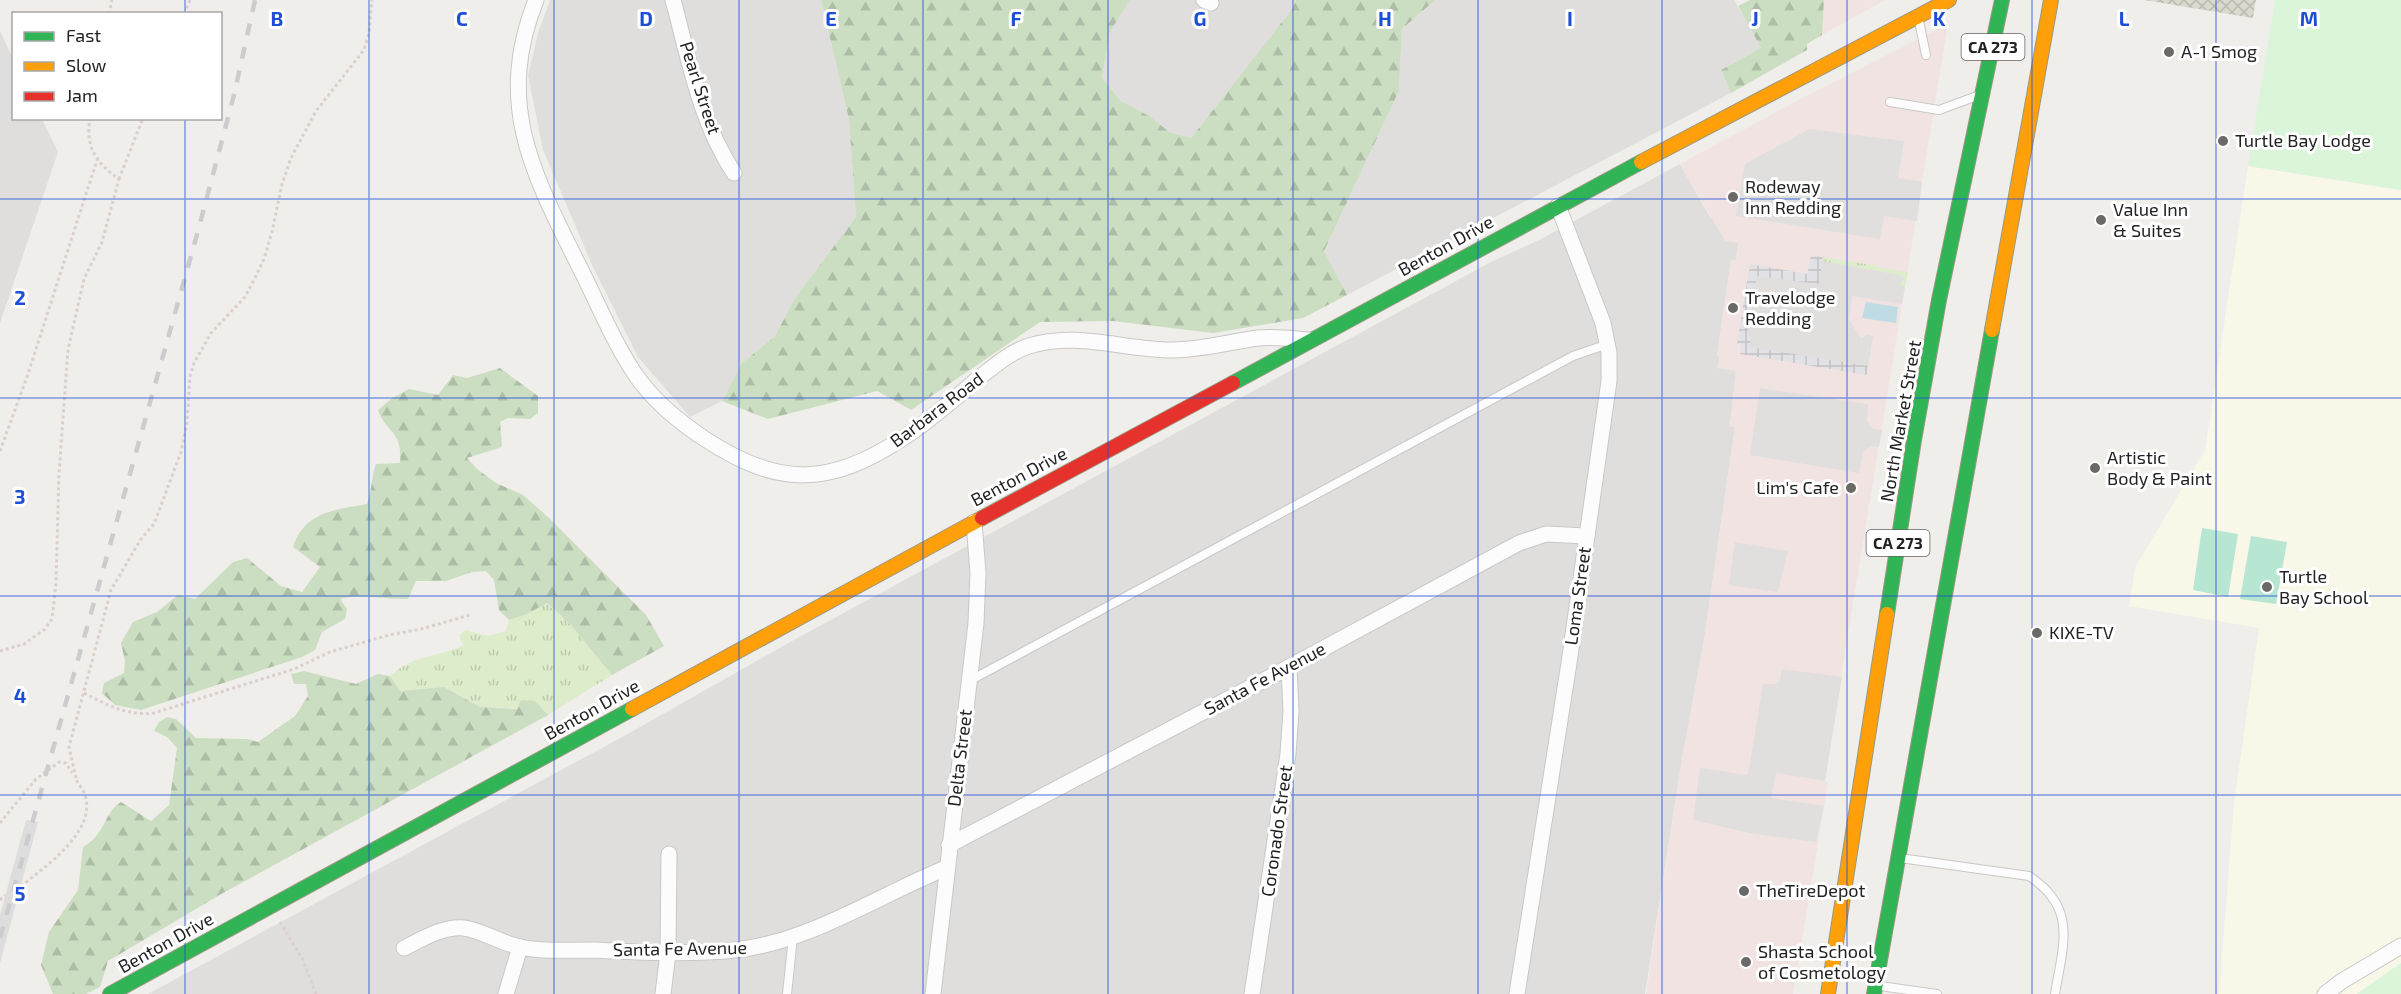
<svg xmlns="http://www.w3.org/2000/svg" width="2401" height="994" viewBox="0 0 2401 994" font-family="'Exo 2',sans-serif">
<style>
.residential{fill:#dfdedc}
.commercial{fill:#f1e3e1}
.education{fill:#f8f7e8}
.construction{fill:url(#construction-cross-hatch)}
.grass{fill:url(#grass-tufts)}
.forest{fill:url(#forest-firs)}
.park{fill:#daf5da}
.pitch{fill:#b7e6d2}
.parking{fill:#e0dfde}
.plaza{fill:url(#plaza-grid)}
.water{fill:#bfdbe3}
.pier{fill:#dedddd}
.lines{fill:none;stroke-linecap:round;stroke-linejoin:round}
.lane-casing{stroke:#c9c8c7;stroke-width:10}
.street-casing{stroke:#c9c8c7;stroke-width:17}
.fast-casing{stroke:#999a82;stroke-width:16}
.slow-casing{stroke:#999a82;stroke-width:16}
.jam-casing{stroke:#999a82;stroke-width:16}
.path{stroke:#dccecd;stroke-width:3;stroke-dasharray:3 3;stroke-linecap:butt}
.lane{stroke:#fdfcfc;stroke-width:8}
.street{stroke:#fdfcfc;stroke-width:15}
.fast{stroke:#30b455;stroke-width:14}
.slow{stroke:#ff9f0a;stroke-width:14}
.jam{stroke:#e5322d;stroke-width:14}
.rail{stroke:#ccc;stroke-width:4.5;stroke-dasharray:12 12;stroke-linecap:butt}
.grid{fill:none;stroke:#1d4ed8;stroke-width:1.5;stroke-opacity:0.55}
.poi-dot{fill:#6a6968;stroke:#fff;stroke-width:2}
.labels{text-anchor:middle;stroke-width:6;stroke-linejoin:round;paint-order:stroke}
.shield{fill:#fff;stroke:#646464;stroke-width:1.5}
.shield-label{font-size:16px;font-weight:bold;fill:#222}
.poi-label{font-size:18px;fill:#222;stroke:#fff;text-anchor:start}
.street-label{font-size:18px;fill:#222;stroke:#fff}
.grid-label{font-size:20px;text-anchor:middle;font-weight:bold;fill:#1d4ed8;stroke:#fff;stroke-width:6;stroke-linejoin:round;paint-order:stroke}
</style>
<defs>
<pattern id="construction-cross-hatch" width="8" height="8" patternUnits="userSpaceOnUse" patternTransform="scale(1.5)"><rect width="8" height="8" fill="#d9d9cd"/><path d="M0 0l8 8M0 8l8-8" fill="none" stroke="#babab0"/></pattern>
<pattern id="grass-tufts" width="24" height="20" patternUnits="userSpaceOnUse" patternTransform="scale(1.5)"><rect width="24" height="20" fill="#ddeccb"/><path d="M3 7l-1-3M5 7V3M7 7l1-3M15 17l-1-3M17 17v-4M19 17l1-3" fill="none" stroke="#bdcaae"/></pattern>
<pattern id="forest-firs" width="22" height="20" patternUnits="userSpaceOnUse" patternTransform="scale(1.5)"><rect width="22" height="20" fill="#cbdec1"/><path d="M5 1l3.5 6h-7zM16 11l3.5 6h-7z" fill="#aebea6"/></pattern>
<pattern id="plaza-grid" width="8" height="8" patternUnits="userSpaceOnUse" patternTransform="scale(1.5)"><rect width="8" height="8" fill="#e2e1e5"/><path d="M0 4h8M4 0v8" fill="none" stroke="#c2c1c4"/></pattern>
</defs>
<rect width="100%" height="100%" fill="#f0eeeb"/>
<g class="residential">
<path d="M550,0h271l28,119 7,98 -61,81 -20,38 -33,27 -20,38 -32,16 -52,-60 -45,-90 -50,-117 -15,-75 11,-45z"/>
<path d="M1130,0h166l-2,7 -103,131 -22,-6 -18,-15 -30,-16 -19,-23 8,-46z"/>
<path d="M1435,0h299l27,48 -40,22 10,23 -384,202 -23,-44 75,-160 3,-62z"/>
<path d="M0,31l13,28 1,59 28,1 16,33 -58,171z"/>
<path d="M1680,164l30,53 28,26 -2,17h-5l-14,95 19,15 -6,56 5,1 -31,213 -22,119 -37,235h-1497l476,-258 168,-95 699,-379 48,-22z"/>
</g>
<g class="commercial">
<path d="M1824,0h61l-63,35z"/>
<path d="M1948,24l-99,604 -24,153 3,1 -35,212h-147l36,-235 22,-119 31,-213 -5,-1 6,-55 -19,-3 2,-12h-2l14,-96h5l2,-17 -13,-2 -45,-77 126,-68z"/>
</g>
<path class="education" d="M2248,166l153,24v773l-44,31h-138l15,-191 25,-175 -130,-22 6,-38 70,-118z"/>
<path class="construction" d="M2144,0h112l-3,18z"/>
<g class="grass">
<path d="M1823,257l48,8 5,-1v3l32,5 -3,14h-6v-11l-77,-14z"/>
<path d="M546,603l24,21 42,51 -64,40 -4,-6 -64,-2 -36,-20 -44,4 -10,-15c28,-24 44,-17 74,-31l-4,-5v-6l6,-4 22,6 18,-5 3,-11 18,-6z"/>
</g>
<g class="forest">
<path d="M821,0h309l-20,32 -8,46 19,23 30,16 18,15 22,6 102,-130 3,-8h139l-33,29 -3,62 -75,160 23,44 -44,23 -90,15 -100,-12 -73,1 -129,88 -34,-19 -109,28 -46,-18 20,-38 33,-27 20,-38 61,-81 -7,-98z"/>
<path d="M1750,0h74l-2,35 -15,9v6l-76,43 -10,-23 40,-22 -23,-42z"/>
<path d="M500,368l38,28v17l-8,6 -22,-1 -8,4 2,25 -35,11 10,11 19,14 27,12 25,22 98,98 18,31 -52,29 -42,-51 -23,-21 -20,11 -18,6 -10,-10 -5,-30 -8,-9 -14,1 -26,9h-30l-8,18c-23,1 -46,-6 -68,0l7,10 -2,10 -23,13 -7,18 -13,7 -161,53 -26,-5 -13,-12 2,-10 20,-10 1,-12 -4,-18 12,-21 24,-10 21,-17 17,4 38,-37 14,-4 34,28 21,6 18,-25 -27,-20c12,-36 42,-37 74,-43 5,-13 4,-27 9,-40l24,-1c3,-32 -14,-30 -22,-53l13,-11 18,-10 29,6 15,-20 14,3z"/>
<path d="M304,671l52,13 22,-10 12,2 10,15 44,-4 36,20 37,2 4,-9 14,1 13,14 -325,178 -115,68 -8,26 -14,7h-33l-12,-29 8,-33 29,-42 5,-43c23,-13 21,-35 38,-45l30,19 18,-16 8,-57 -10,-11 -13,-6 5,-9 8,-5 9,2 20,19 51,1 11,3 37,-26 13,-20 -2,-12h-12l-3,-10z"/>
</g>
<g class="park">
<path d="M2275,0h126v190l-153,-24z"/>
<path d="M2401,963v31h-44z"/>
</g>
<g class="pitch">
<path d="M2202,528l36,6 -10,63 -35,-7z"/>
<path d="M2251,536l36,6 -11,62 -36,-5z"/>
</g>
<g class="parking">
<path d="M1809,129l95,12 -6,37 24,4 -5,39 -33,-5 -4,23 -144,-23 9,-52z"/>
<path d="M1822,261l77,14 5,3 -5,7 6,1 -3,18 -50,-8 -3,24 12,18 6,-3 6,1 -5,30 -118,-19 -3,-11 10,-61 62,9z"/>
<path d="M1760,388l108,16 -1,17 6,8 9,1 -3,17 -8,-1 -8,6 -4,21 -109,-18z"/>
<path d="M1735,542l53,9 -10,41 -49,-7z"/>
<path d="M1782,669l60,8 -17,104 -49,-8 -5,25 53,8 -8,36 -62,-8 -61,-14 7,-52 48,7 15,-91h13l4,-3z"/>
</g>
<path class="plaza" d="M1811,256l12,1 -4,27 -62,-8 -10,60h4l-1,11 118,19 -1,9 -127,-21 1,-10 -4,-1 13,-79 57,10z"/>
<path class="water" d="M1866,302l32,5 -2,16 -34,-5z"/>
<path class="pier" d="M26,820l12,2 -38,141v-48z"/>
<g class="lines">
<defs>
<g id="lane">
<path d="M1918,16l8,39"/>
<path d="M1890,102l49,8 38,-14"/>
<path d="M971,680l602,-324 35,-12"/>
<path d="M1900,858l129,18c49,32 34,69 26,118"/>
<path d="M1880,986l57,8"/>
<path d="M787,994l6,-57"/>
</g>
<g id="street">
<path d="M536,0c-41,103 -4,172 42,264 19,37 35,78 59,113 18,25 42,45 68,62 73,48 124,48 198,-1 28,-18 52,-40 77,-61 16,-12 30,-25 49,-31 48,-15 95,4 143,4 30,0 57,-8 86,-12 17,-2 36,1 52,2"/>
<path d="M673,0c16,59 27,122 61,173"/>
<path d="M1204,0l7,3"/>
<path d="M949,845l340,-178 230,-124 27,-9 40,2"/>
<path d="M404,948c18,-9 39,-22 60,-20 19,3 37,15 56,19 23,5 50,3 73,3 47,2 95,5 142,0 75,-8 142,-54 211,-82"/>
<path d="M506,994l14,-47"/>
<path d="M663,994l5,-41 1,-99"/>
<path d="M933,994l43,-371 2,-50 -4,-51"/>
<path d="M1252,994l36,-240 3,-43 -2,-44"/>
<path d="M1517,994l52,-331 40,-282v-28l-6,-30 -45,-117"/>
<path d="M2325,994l17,-13 59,-35"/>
</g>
<g id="fast">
<path d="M1233,383l408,-221"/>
<path d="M1887,614l27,-174 25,-140 63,-300"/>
<path d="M110,994l522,-285"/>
<path d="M1874,994l118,-664"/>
</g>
<g id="slow">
<path d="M1641,162l308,-162"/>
<path d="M1992,330l59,-330"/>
<path d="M632,709l350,-191"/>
<path d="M1828,994l59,-380"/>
</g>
<path id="jam" d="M982,518l251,-135"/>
</defs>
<use href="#lane" class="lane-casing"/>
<use href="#street" class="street-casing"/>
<use href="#fast" class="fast-casing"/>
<use href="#slow" class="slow-casing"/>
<use href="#jam" class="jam-casing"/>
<g class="path">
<path d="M109,14l3,-14"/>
<path d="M184,14l6,-14"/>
<path d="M119,179l24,-61"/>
<path d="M0,451l27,-74 70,-217"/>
<path d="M0,651l24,-7 21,-15 7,-10 4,-36 3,-110 9,-123 16,-71 18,-37 17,-63c-23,-16 -34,-32 -29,-61"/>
<path d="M84,693c23,12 43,23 70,20l140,-44 36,-17 59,-17 32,-6 49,-14"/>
<path d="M76,778l-7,-31 42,-157 30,-51 13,-15 27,-72 6,-29 3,-47 4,-13 17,-30 34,-36 10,-19 9,-19 8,-27 10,-48 9,-26 25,-47 48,-61 5,-17 3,-33"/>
<path d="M0,823l36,-44 23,-17 7,1 6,10"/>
<path d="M21,886c24,-19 76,-55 64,-91 -2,-6 -7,-11 -9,-16"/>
<path d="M0,900l5,-5"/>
<path d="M280,922l23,38 13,34"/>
</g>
<use href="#lane" class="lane"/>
<use href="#street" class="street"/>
<use href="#fast" class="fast"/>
<use href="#slow" class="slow"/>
<use href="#jam" class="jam"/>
<path class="rail" d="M0,938l198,-707 36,-136 21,-95"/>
</g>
<path class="grid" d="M185,0v14M369,0v994M554,0v994M739,0v994M923,0v994M1108,0v994M1293,0v994M1478,0v994M1662,0v994M1847,0v994M2032,0v994M2216,0v994M185,118v876M0,199h2401M0,398h2401M0,596h2401M0,795h2401"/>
<g class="poi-dot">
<circle cx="2169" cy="52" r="6"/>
<circle cx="2223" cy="141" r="6"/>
<circle cx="1733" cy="197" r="6"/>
<circle cx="2101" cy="220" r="6"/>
<circle cx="1733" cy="308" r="6"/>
<circle cx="2095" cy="468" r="6"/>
<circle cx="1851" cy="488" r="6"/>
<circle cx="2267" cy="587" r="6"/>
<circle cx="2037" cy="633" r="6"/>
<circle cx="1744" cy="891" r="6"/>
<circle cx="1746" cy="962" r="6"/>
</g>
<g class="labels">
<g class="shield">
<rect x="1961.5" y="34" width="63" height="26" rx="4.5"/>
<rect x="1866.5" y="530" width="63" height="26" rx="4.5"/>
</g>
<g class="shield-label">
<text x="1993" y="53">CA 273</text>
<text x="1898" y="549">CA 273</text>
</g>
<g class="poi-label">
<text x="2181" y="58">A-1 Smog</text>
<text x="2235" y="147">Turtle Bay Lodge</text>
<text x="1745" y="193">Rodeway<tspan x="1745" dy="21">Inn Redding</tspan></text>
<text x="2113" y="216">Value Inn<tspan x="2113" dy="21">&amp; Suites</tspan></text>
<text x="1745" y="304">Travelodge<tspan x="1745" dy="21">Redding</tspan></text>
<text x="2107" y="464">Artistic<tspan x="2107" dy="21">Body &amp; Paint</tspan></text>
<text x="1839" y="494" text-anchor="end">Lim's Cafe</text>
<text x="2279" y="583">Turtle<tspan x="2279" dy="21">Bay School</tspan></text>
<text x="2049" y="639">KIXE-TV</text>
<text x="1756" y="897">TheTireDepot</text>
<text x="1758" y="958">Shasta School<tspan x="1758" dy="21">of Cosmetology</tspan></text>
</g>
<g class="street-label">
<text transform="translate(700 88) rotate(72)" y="6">Pearl Street</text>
<text transform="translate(1446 246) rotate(-29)" y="6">Benton Drive</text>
<text transform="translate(937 410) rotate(-37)" y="6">Barbara Road</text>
<text transform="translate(1901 421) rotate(-80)" y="6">North Market Street</text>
<text transform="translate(1019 477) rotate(-28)" y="6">Benton Drive</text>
<text transform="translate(1578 596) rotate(-82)" y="6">Loma Street</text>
<text transform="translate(1265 679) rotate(-28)" y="6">Santa Fe Avenue</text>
<text transform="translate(592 710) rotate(-29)" y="6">Benton Drive</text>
<text transform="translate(960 758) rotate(-83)" y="6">Delta Street</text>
<text transform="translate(1277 831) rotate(-82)" y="6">Coronado Street</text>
<text transform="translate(166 943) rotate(-29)" y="6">Benton Drive</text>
<text transform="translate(680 949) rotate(-1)" y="6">Santa Fe Avenue</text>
</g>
</g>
<g class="grid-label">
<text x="277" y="26">B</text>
<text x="462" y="26">C</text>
<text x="646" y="26">D</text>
<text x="831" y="26">E</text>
<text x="1016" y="26">F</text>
<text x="1200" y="26">G</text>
<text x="1385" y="26">H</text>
<text x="1570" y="26">I</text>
<text x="1755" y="26">J</text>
<text x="1939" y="26">K</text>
<text x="2124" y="26">L</text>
<text x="2309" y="26">M</text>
<text x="20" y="305">2</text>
<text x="20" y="504">3</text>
<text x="20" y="703">4</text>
<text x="20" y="901">5</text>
</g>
<rect x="12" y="12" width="210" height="108" fill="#ffffff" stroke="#a7a7a7" stroke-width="1.5"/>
<rect x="24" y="32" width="30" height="9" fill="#30b455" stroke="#a7a7a7" stroke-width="1.5"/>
<text x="66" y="42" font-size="18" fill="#222222">Fast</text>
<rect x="24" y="62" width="30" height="9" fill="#ff9f0a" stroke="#a7a7a7" stroke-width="1.5"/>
<text x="66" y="72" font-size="18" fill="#222222">Slow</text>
<rect x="24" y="92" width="30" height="9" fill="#e5322d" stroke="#a7a7a7" stroke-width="1.5"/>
<text x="66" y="102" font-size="18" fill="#222222">Jam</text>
</svg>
